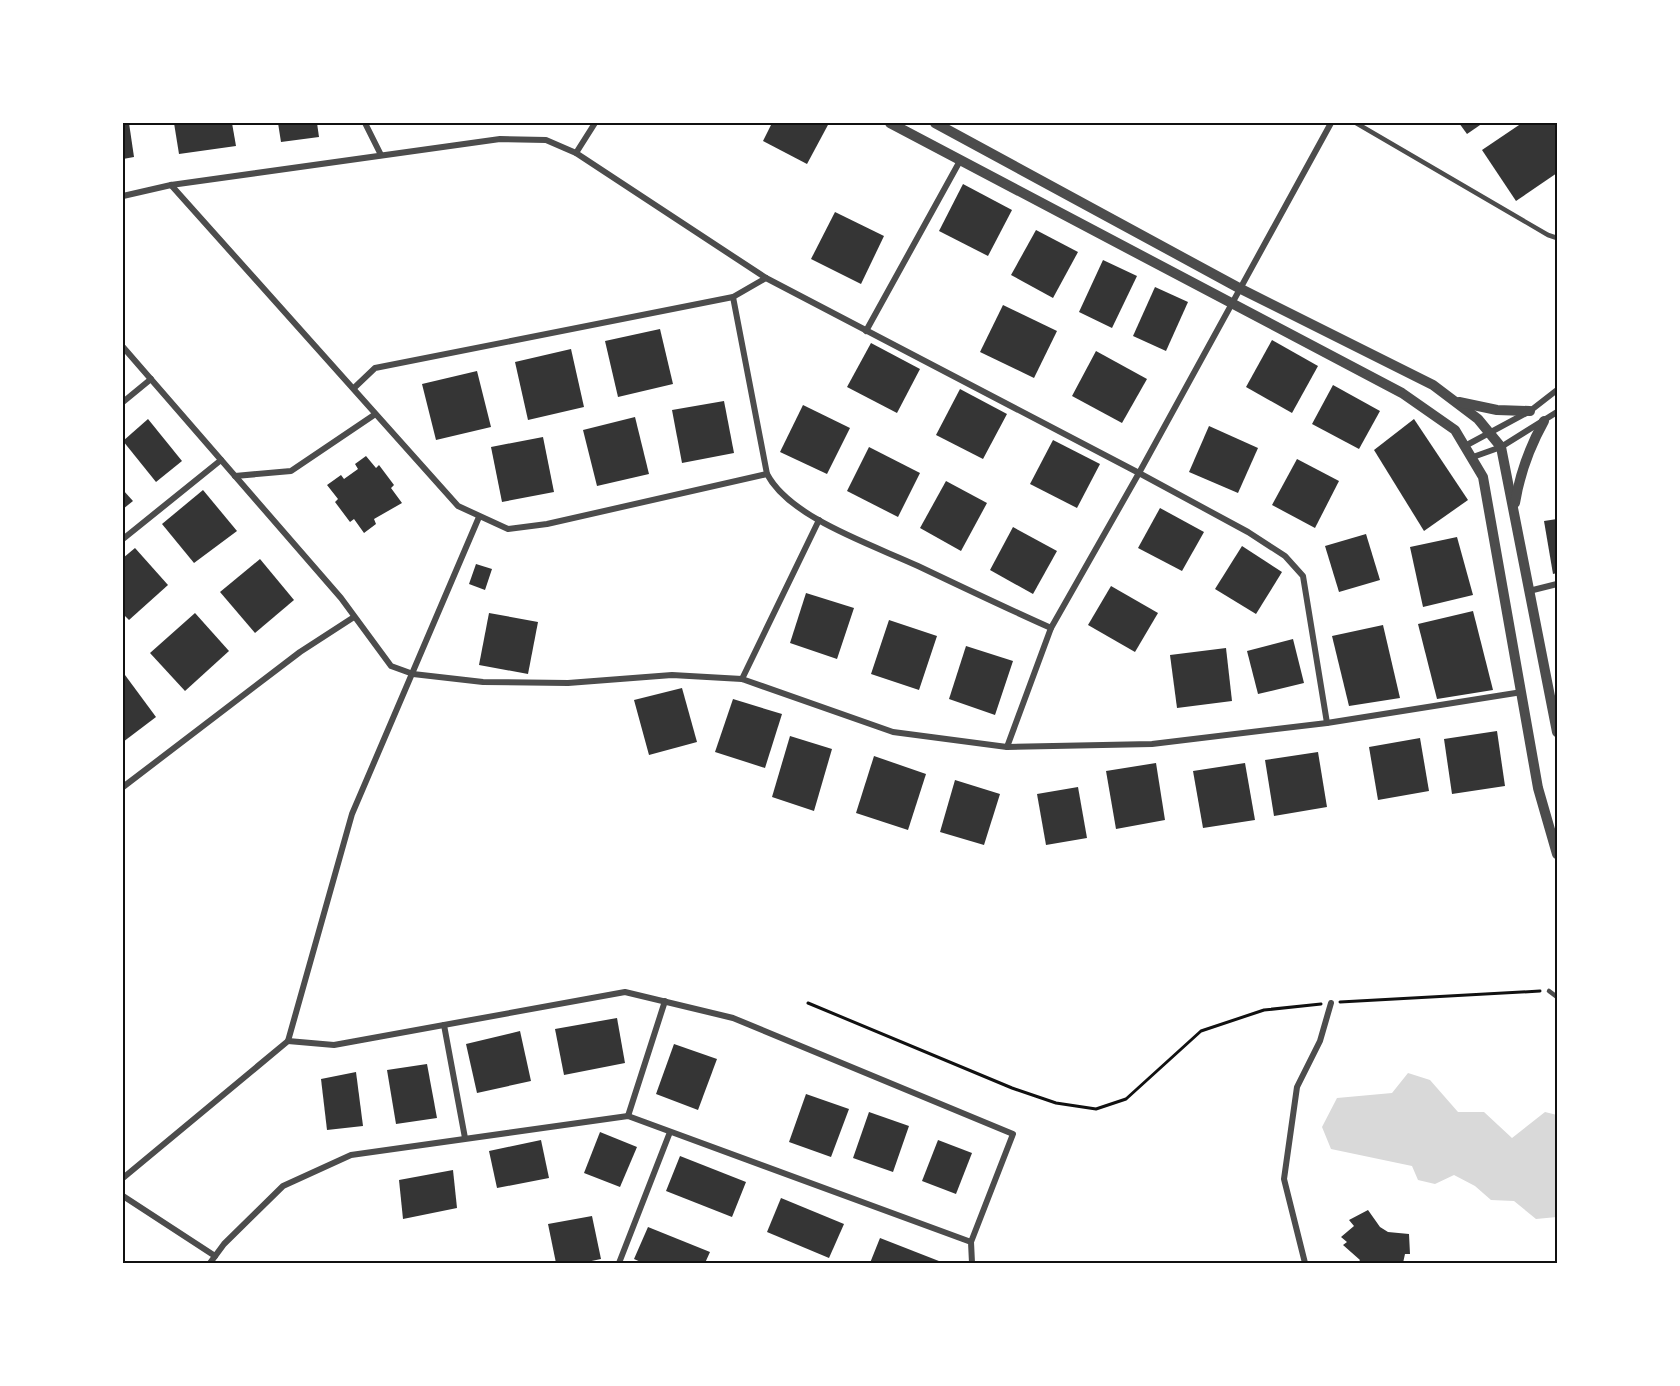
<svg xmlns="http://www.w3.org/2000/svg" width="1680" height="1386" viewBox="0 0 1680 1386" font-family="'Fira Sans Condensed',sans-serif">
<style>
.water{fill:#d9d9d9}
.building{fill:#353535}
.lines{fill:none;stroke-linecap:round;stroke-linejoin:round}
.path{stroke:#111;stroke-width:3}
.service{stroke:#4c4c4c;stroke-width:4.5}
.minor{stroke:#4c4c4c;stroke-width:6}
.tertiary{stroke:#4c4c4c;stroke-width:10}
.neatline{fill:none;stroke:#111;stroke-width:2}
</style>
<rect width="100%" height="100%" fill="#fff"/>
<path class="water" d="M1408,1073l22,7 28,32h26l28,26 33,-26 12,3v102l-21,2 -22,-18 -23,-1 -16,-14 -21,-11 -19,9 -17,-4 -6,-14 -81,-17 -9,-22 15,-29 55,-5z"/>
<g class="building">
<path d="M123,123h6l5,34 -11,2z"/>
<path d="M174,123h58l4,23 -57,8z"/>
<path d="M278,123h39l2,14 -38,5z"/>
<path d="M772,123h57l-22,41 -44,-23z"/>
<path d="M1459,123h24l-16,11z"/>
<path d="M1522,123h35v50l-41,28 -34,-51z"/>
<path d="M963,184l49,26 -24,46 -49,-25z"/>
<path d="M835,212l49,24 -23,48 -50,-25z"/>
<path d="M1036,230l42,22 -25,46 -42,-23z"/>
<path d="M1103,260l34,16 -25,52 -33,-16z"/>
<path d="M1155,287l33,15 -22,49 -33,-15z"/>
<path d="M1003,305l54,26 -23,47 -54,-26z"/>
<path d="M660,329l13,55 -55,13 -13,-56z"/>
<path d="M1272,340l46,26 -26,47 -46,-26z"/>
<path d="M871,343l49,26 -23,44 -50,-26z"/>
<path d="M571,349l13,58 -56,13 -13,-58z"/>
<path d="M1096,351l51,28 -25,44 -50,-27z"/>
<path d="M477,371l14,56 -55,13 -14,-56z"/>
<path d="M1333,385l47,26 -21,38 -47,-25z"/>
<path d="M960,389l47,25 -24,45 -47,-24z"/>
<path d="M724,401l10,52 -52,10 -10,-53z"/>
<path d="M803,405l47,23 -23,46 -47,-22z"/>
<path d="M635,417l14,57 -52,12 -14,-56z"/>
<path d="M148,419l34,42 -26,21 -33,-41z"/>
<path d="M1414,419l54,81 -44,31 -50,-81z"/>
<path d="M1209,426l49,22 -20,45 -49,-21z"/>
<path d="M543,437l11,55 -52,10 -11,-55z"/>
<path d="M1053,440l47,24 -23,44 -47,-24z"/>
<path d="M869,447l51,26 -22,44 -51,-26z"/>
<path d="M366,456l10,12 3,-3 15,20 -3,3 11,15 -28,16 2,5 -12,9 -10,-14 -4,3 -15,-20 3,-3 -11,-14 14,-10 3,4 14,-10 -3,-5z"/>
<path d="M1297,459l42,22 -24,47 -43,-23z"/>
<path d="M946,481l41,22 -26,48 -41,-23z"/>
<path d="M123,490l10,11 -10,8z"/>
<path d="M203,490l34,41 -43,32 -32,-39z"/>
<path d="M1160,508l44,24 -22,39 -44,-23z"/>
<path d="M1557,519v54l-4,1 -9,-53z"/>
<path d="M1013,527l44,24 -24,43 -43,-24z"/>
<path d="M1366,534l14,46 -41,12 -14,-46z"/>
<path d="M1457,537l16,58 -50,12 -13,-60z"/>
<path d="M1242,546l40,26 -26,42 -41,-25z"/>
<path d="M135,548l33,37 -39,35 -6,-6v-56z"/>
<path d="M260,559l34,41 -39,33 -35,-41z"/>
<path d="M476,564l16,5 -7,21 -16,-6z"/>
<path d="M1111,586l47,27 -23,39 -47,-27z"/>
<path d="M806,593l48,15 -17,51 -47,-16z"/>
<path d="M1473,611l20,79 -56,9 -19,-75z"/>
<path d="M195,613l34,38 -44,40 -35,-38z"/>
<path d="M489,613l49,9 -10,52 -49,-9z"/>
<path d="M889,620l48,16 -18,54 -48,-16z"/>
<path d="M1383,625l17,73 -51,8 -17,-70z"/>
<path d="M1293,639l11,44 -46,11 -11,-43z"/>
<path d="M966,646l47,15 -18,54 -46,-16z"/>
<path d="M1226,648l6,53 -55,7 -7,-53z"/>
<path d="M125,675l31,42 -33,25v-65z"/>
<path d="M682,688l15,54 -48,13 -15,-55z"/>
<path d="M733,699l49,15 -17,54 -50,-16z"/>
<path d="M1497,731l8,55 -53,8 -8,-55z"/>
<path d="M790,736l42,13 -18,62 -42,-14z"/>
<path d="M1420,738l9,53 -51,9 -9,-53z"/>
<path d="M1318,752l9,55 -53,9 -9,-56z"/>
<path d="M874,756l52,18 -18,56 -52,-17z"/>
<path d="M1156,763l9,57 -49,9 -10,-58z"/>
<path d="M1245,763l10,57 -52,8 -10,-57z"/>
<path d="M955,780l45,14 -16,51 -44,-13z"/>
<path d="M1078,787l9,51 -41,7 -9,-51z"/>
<path d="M617,1018l8,45 -61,12 -9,-46z"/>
<path d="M520,1031l11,50 -54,12 -11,-49z"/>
<path d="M674,1044l43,15 -19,51 -42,-16z"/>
<path d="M427,1064l10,54 -41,6 -9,-54z"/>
<path d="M356,1072l7,54 -36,4 -6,-51z"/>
<path d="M806,1094l43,15 -18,48 -42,-15z"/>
<path d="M869,1112l40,14 -16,46 -40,-14z"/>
<path d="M600,1132l37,15 -17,40 -36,-14z"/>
<path d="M541,1140l8,38 -52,10 -8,-37z"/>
<path d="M938,1140l34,13 -16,41 -34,-13z"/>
<path d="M680,1156l66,26 -14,35 -66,-26z"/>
<path d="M453,1170l4,38 -54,11 -4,-39z"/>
<path d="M781,1198l63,26 -15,34 -62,-26z"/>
<path d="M1368,1210l12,17 8,5 21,2 1,20h-5l-2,9h-45l2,-3 -17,-15 4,-3 -6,-5 13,-11 -5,-6z"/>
<path d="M592,1216l9,43 -19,4h-26l-8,-39z"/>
<path d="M648,1227l62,25 -5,11h-62l-9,-4z"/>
<path d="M880,1238l64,25h-74z"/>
</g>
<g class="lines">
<g class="path">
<path d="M1340,1002l200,-11"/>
<path d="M808,1003l204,85 44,15 40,6 30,-10 75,-68 63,-21 57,-6"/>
</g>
<g class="service">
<path d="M1356,123l192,112 9,3"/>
<path d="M1549,991l8,6"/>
</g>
<g class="minor">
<path d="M365,123l16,32"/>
<path d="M576,153l19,-30"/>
<path d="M171,185l287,321 50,23 39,-5 220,-50c23,44 106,71 151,92 44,21 88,42 133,62"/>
<path d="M123,196l48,-11 329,-46 46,1 30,13 190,125 373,195 109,59 37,24 18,20 24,147"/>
<path d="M733,297l34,177"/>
<path d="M866,331l95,-172"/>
<path d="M123,347l218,251 50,68 22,8 70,8 85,1 104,-8 70,4 151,53 114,15 145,-3 175,-21 195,-31"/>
<path d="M354,388l21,-20 358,-71 33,-19"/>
<path d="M123,402l28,-23"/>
<path d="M1465,446l65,-35 27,-21"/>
<path d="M1473,457l28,-10 56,-35"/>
<path d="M235,476l56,-5 83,-56"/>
<path d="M123,539l98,-79"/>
<path d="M1529,591l28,-7"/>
<path d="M742,679l77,-159"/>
<path d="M1007,747l44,-119 88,-155 192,-350"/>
<path d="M123,787l177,-135 54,-35"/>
<path d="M444,1025l21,113"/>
<path d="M288,1041l46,4 291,-53 108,26 280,116 -42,108"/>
<path d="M628,1116l37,-115"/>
<path d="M123,1178l165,-137 64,-227 127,-297"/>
<path d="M123,1196l92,60"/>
<path d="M210,1263l14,-19 59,-58 68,-31 277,-39 343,126 1,21"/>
<path d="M619,1263l51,-131"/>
<path d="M1305,1263l-21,-84 13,-92 23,-46 11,-38"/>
</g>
<g class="tertiary">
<path d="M890,123l512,270 53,37 28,47 55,311 19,66"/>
<path d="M935,123l304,165 194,97 45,34 23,28 56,285"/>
<path d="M1459,402l38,8 33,1"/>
<path d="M1515,503c5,-31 14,-55 29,-82"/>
</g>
</g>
<rect width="1680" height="1386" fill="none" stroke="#ffffff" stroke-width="249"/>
<rect x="124" y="124" width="1432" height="1138" class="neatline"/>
</svg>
